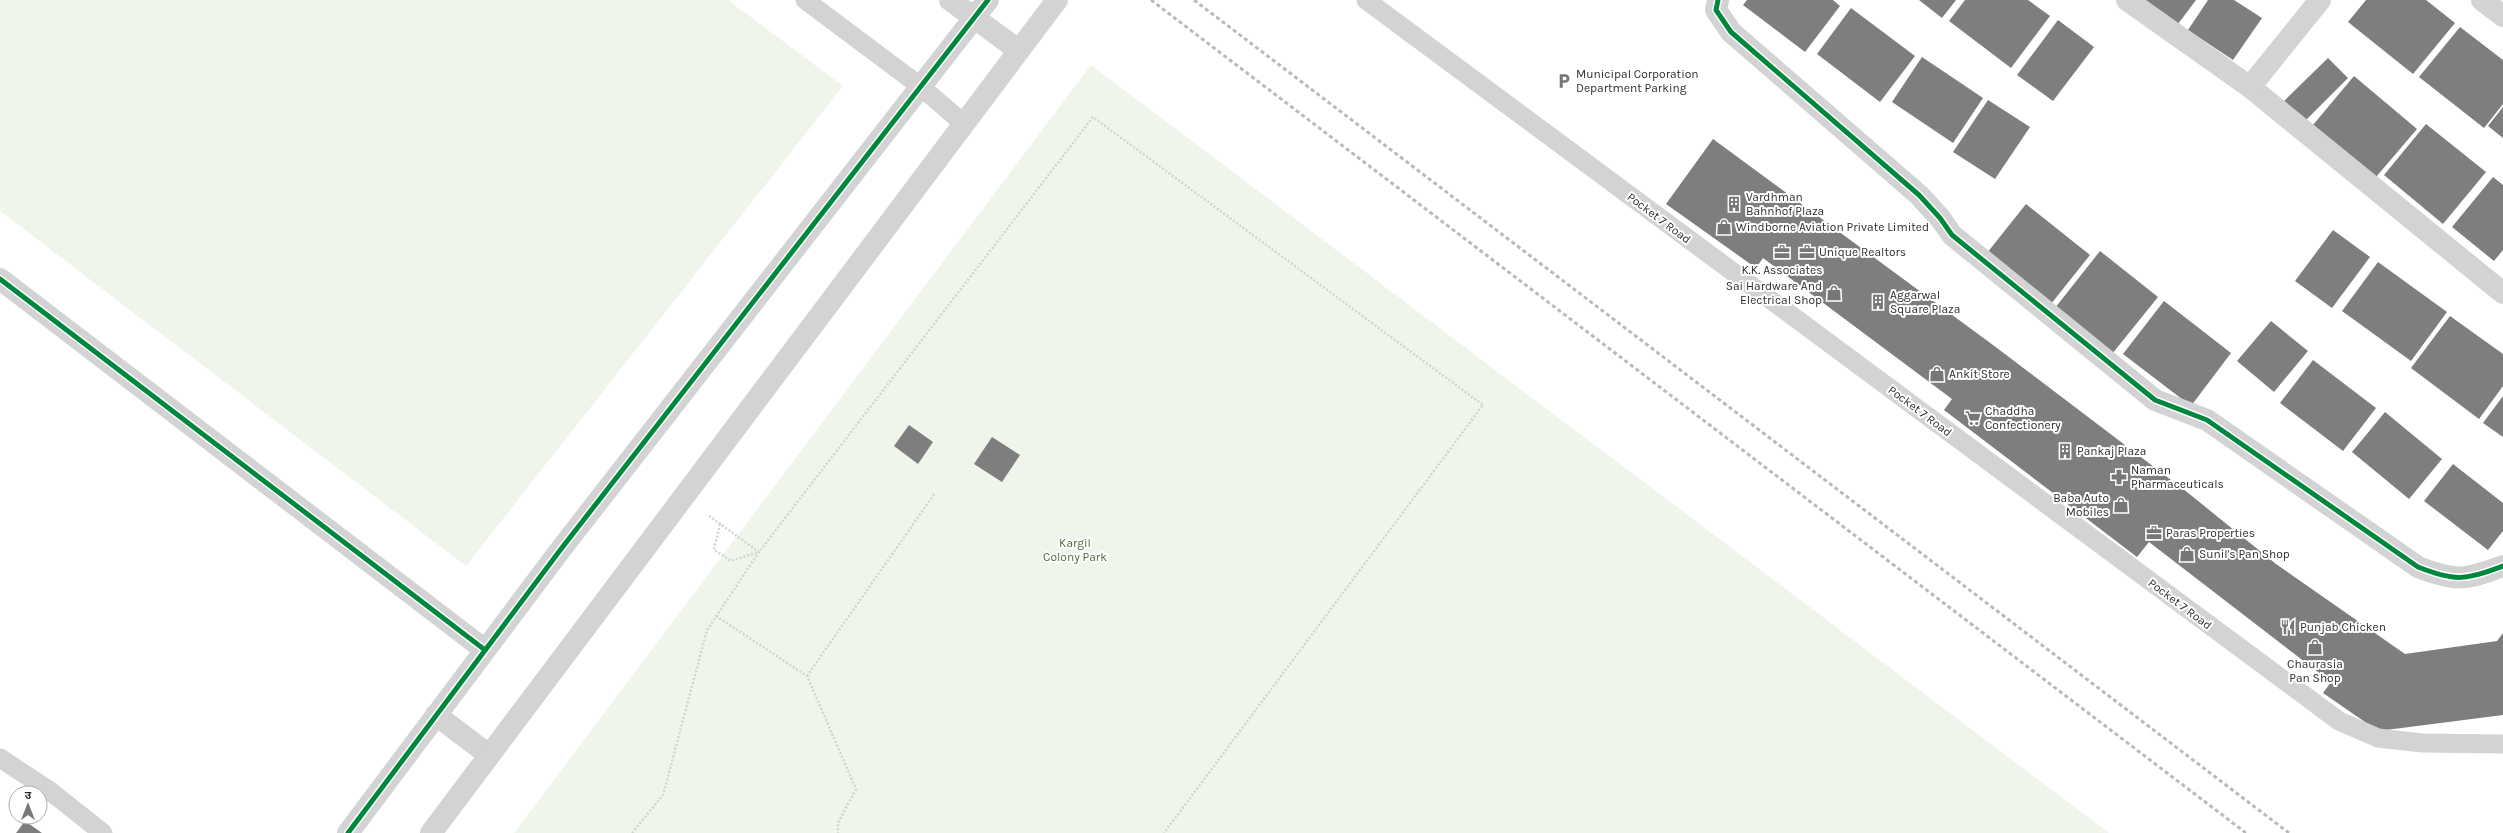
<svg xmlns="http://www.w3.org/2000/svg" width="2503" height="833" viewBox="0 0 2503 833" font-family="Karla,'Noto Sans Devanagari',sans-serif">
<style>
.green{fill:#f0f5eb}
.building{fill:#7e7e7e}
.lines{fill:none;stroke-linecap:round;stroke-linejoin:round}
.path{stroke:#d3d3d3;stroke-width:2.5;stroke-dasharray:2 2;stroke-linecap:butt}
.lane{stroke:#d3d3d3;stroke-width:19}
.street{stroke:#d3d3d3;stroke-width:22}
.rail{stroke:#bababa;stroke-width:3;stroke-dasharray:4 3;stroke-linecap:butt}
.cycleway-casing{stroke:#fff;stroke-width:8}
.cycleway{stroke:#00873e;stroke-width:5}
.labels{text-anchor:middle;stroke-width:4;stroke-linejoin:round;paint-order:stroke}
.poi-label{font-size:12px;fill:#2e2e2e;stroke:#fff;text-anchor:start}
.street-label{font-size:12px;fill:#2e2e2e;stroke:#fff}
.park-label{font-size:12px;fill:#4f6c38;stroke:#fff}
</style>
<rect width="100%" height="100%" fill="#fff"/>
<g class="green">
<path d="M0,0h728l115,86 -377,480 -466,-355z"/>
<path d="M1091,65l1018,768h-1595z"/>
</g>
<g class="building">
<path d="M1747,0h86l7,6 -35,46 -62,-47z"/>
<path d="M1919,0h37l-14,18z"/>
<path d="M1965,0h63l22,16 -39,52 -62,-47z"/>
<path d="M2135,0h61l-21,28z"/>
<path d="M2208,0h26l28,18 -29,42 -45,-30z"/>
<path d="M2366,0h60l29,23 -42,51 -65,-52z"/>
<path d="M1851,8l64,48 -35,46 -63,-48z"/>
<path d="M2058,20l36,27 -41,54 -36,-26z"/>
<path d="M2460,27l43,33v44l-19,24 -65,-51z"/>
<path d="M1922,57l61,41 -30,45 -61,-41z"/>
<path d="M2328,58l20,20 -45,45 -21,-20z"/>
<path d="M2354,76l63,53 -41,48 -63,-52z"/>
<path d="M1988,100l42,27 -35,52 -42,-27z"/>
<path d="M2503,107v31l-15,-12z"/>
<path d="M2426,124l60,48 -43,52 -59,-49z"/>
<path d="M1713,139l280,206 194,147 89,72 129,90 92,-13 6,-8v82l-125,16 -55,-38 8,-11 -182,-140 -12,15 -193,-147 8,-11 -189,-141 -7,10 -90,-64z"/>
<path d="M2493,177l10,8v65l-9,11 -42,-34z"/>
<path d="M2026,204l64,51 -43,54 -64,-51z"/>
<path d="M2333,230l37,27 -38,51 -37,-27z"/>
<path d="M2100,251l58,46 -46,57 -57,-46z"/>
<path d="M2378,262l69,50 -36,49 -69,-50z"/>
<path d="M2164,301l67,52 -40,53 -68,-52z"/>
<path d="M2450,316l53,38v32l-24,33 -68,-51z"/>
<path d="M2271,321l37,30 -34,41 -37,-31z"/>
<path d="M2313,360l63,48 -33,43 -63,-48z"/>
<path d="M2503,396v41l-20,-14z"/>
<path d="M2385,412l57,47 -33,40 -57,-47z"/>
<path d="M909,425l24,17 -15,22 -24,-18z"/>
<path d="M992,437l28,18 -18,27 -28,-18z"/>
<path d="M2453,464l50,39v28l-15,19 -64,-49z"/>
<path d="M25,821l17,12h-26z"/>
</g>
<g class="lines">
<g class="path">
<path d="M709,516l50,36"/>
<path d="M720,524l-6,26 17,11 28,-9"/>
<path d="M716,616l91,60 49,113 -18,34v10"/>
<path d="M807,676l128,-183"/>
<path d="M632,833l31,-38 44,-165 52,-78 334,-435 390,288 -319,428"/>
</g>
<g class="lane">
<path d="M805,0l115,86 43,37"/>
<path d="M1366,0l973,721 39,17 44,5 81,1"/>
<path d="M0,758l50,33 53,42"/>
</g>
<g class="street">
<path d="M950,0l68,50"/>
<path d="M1718,0l-2,10 15,22 188,163 21,23 12,17 203,165 52,20 211,147c38,15 47,13 85,-1"/>
<path d="M2127,0l123,87 253,206"/>
<path d="M2482,0l21,16"/>
<path d="M2250,87l70,-87"/>
<path d="M0,279l485,371"/>
<path d="M436,715l53,40"/>
<path d="M348,833l213,-284 427,-549"/>
<path d="M431,833l626,-833"/>
</g>
<g class="rail">
<path d="M1151,0l1095,833"/>
<path d="M1194,0l1095,833"/>
</g>
<defs>
<g id="cycleway">
<path d="M1718,0l-2,10 15,22 188,163 21,23 12,17 203,165 52,20 211,147c38,15 47,13 85,-1"/>
<path d="M0,279l485,371"/>
<path d="M348,833l213,-284 427,-549"/>
</g>
</defs>
<use href="#cycleway" class="cycleway-casing"/>
<use href="#cycleway" class="cycleway"/>
</g>
<defs>
<symbol id="parking-bare" viewBox="-9 -9 18 18"><path d="M-3.5-5.5H1a3.5 3.5 0 0 1 0 7H-1V5.5H-3.5ZM-1-3.4V-.6H.8a1.4 1.4 0 0 0 0-2.8Z" fill="#777" stroke="#fff" stroke-width="2.5" paint-order="stroke"/></symbol>
<symbol id="building-bare" viewBox="-9 -9 18 18"><path d="M-4-6H4V6H1V3H-1V6H-4ZM-2.5-4.3h1.7v1.8h-1.7ZM.8-4.3h1.7v1.8H.8ZM-2.5-1h1.7V.8h-1.7ZM.8-1h1.7V.8H.8Z" fill="#777" stroke="#fff" stroke-width="2.5" paint-order="stroke"/></symbol>
<symbol id="shop-bare" viewBox="-9 -9 18 18"><path d="M-5-2.5h2.3a2.7 3.5 0 0 1 5.4 0H5L5.5 6h-11ZM-1.5-2.5h3a1.5 2.3 0 0 0-3 0Z" fill="#777" stroke="#fff" stroke-width="2.5" paint-order="stroke"/></symbol>
<symbol id="office-bare" viewBox="-9 -9 18 18"><path d="M-6-3h4V-5.5h4V-3h4V5H-6ZM-1-4.5V-3h2v-1.5ZM-6 0V1H6V0Z" fill="#777" stroke="#fff" stroke-width="2.5" paint-order="stroke"/></symbol>
<symbol id="supermarket-bare" viewBox="-9 -9 18 18"><path d="M-6-5.5h2.5l.6 2H6L4.5 2H-2.5L-4.4-4H-6ZM-1.5 3.2a1.3 1.3 0 1 0 .1 0ZM3 3.2a1.3 1.3 0 1 0 .1 0Z" fill="#777" stroke="#fff" stroke-width="2.5" paint-order="stroke"/></symbol>
<symbol id="pharmacy-bare" viewBox="-9 -9 18 18"><path d="M-2-6h4v4h4v4h-4v4h-4v-4h-4v-4h4Z" fill="#777" stroke="#fff" stroke-width="2.5" paint-order="stroke"/></symbol>
<symbol id="restaurant-bare" viewBox="-9 -9 18 18"><path d="M-5-6h1v4h1v-4h1v4h1v-4h1v5L-1.5 .5V6h-2V.5L-5-1ZM5-6V6H3V1.5H1.5Q1.5-4 5-6Z" fill="#777" stroke="#fff" stroke-width="2.5" paint-order="stroke"/></symbol>
</defs>
<g fill-rule="evenodd">
<use href="#parking-bare" x="1553" y="70" width="22" height="22"/>
<use href="#building-bare" x="1723" y="193" width="22" height="22"/>
<use href="#shop-bare" x="1713" y="216" width="22" height="22"/>
<use href="#office-bare" x="1771" y="241" width="22" height="22"/>
<use href="#office-bare" x="1796" y="241" width="22" height="22"/>
<use href="#shop-bare" x="1823" y="282" width="22" height="22"/>
<use href="#building-bare" x="1867" y="291" width="22" height="22"/>
<use href="#shop-bare" x="1926" y="363" width="22" height="22"/>
<use href="#supermarket-bare" x="1962" y="407" width="22" height="22"/>
<use href="#building-bare" x="2054" y="440" width="22" height="22"/>
<use href="#pharmacy-bare" x="2108" y="466" width="22" height="22"/>
<use href="#shop-bare" x="2110" y="494" width="22" height="22"/>
<use href="#office-bare" x="2143" y="522" width="22" height="22"/>
<use href="#shop-bare" x="2176" y="543" width="22" height="22"/>
<use href="#restaurant-bare" x="2277" y="616" width="22" height="22"/>
<use href="#shop-bare" x="2304" y="636" width="22" height="22"/>
</g>
<g class="labels">
<g class="poi-label">
<text x="1576" y="78">Municipal Corporation<tspan x="1576" dy="14">Department Parking</tspan></text>
<text x="1746" y="201">Vardhman<tspan x="1746" dy="14">Bahnhof Plaza</tspan></text>
<text x="1736" y="231">Windborne Aviation Private Limited</text>
<text x="1819" y="256">Unique Realtors</text>
<text x="1782" y="274" text-anchor="middle">K.K. Associates</text>
<text x="1822" y="290" text-anchor="end">Sai Hardware And<tspan x="1822" dy="14">Electrical Shop</tspan></text>
<text x="1890" y="299">Aggarwal<tspan x="1890" dy="14">Square Plaza</tspan></text>
<text x="1949" y="378">Ankit Store</text>
<text x="1985" y="415">Chaddha<tspan x="1985" dy="14">Confectionery</tspan></text>
<text x="2077" y="455">Pankaj Plaza</text>
<text x="2131" y="474">Naman<tspan x="2131" dy="14">Pharmaceuticals</tspan></text>
<text x="2109" y="502" text-anchor="end">Baba Auto<tspan x="2109" dy="14">Mobiles</tspan></text>
<text x="2166" y="537">Paras Properties</text>
<text x="2199" y="558">Sunil's Pan Shop</text>
<text x="2300" y="631">Punjab Chicken</text>
<text x="2315" y="668" text-anchor="middle">Chaurasia<tspan x="2315" dy="14">Pan Shop</tspan></text>
</g>
<g class="street-label">
<text transform="translate(1659 218) rotate(37)" y="4">Pocket 7 Road</text>
<text transform="translate(1920 411) rotate(37)" y="4">Pocket 7 Road</text>
<text transform="translate(2180 604) rotate(37)" y="4">Pocket 7 Road</text>
</g>
<g class="park-label">
<text x="1075" y="547">Kargil<tspan x="1075" dy="14">Colony Park</tspan></text>
</g>
</g>
<g transform="translate(28 805)"><circle r="19" fill="#ffffff" stroke="#ababab"/>
<path d="M0-3L7 15L0 10L-7 15Z" fill="#777777"/>
<text y="-6" font-size="11" font-weight="bold" text-anchor="middle" fill="#2e2e2e">उ</text>
</g>
</svg>
